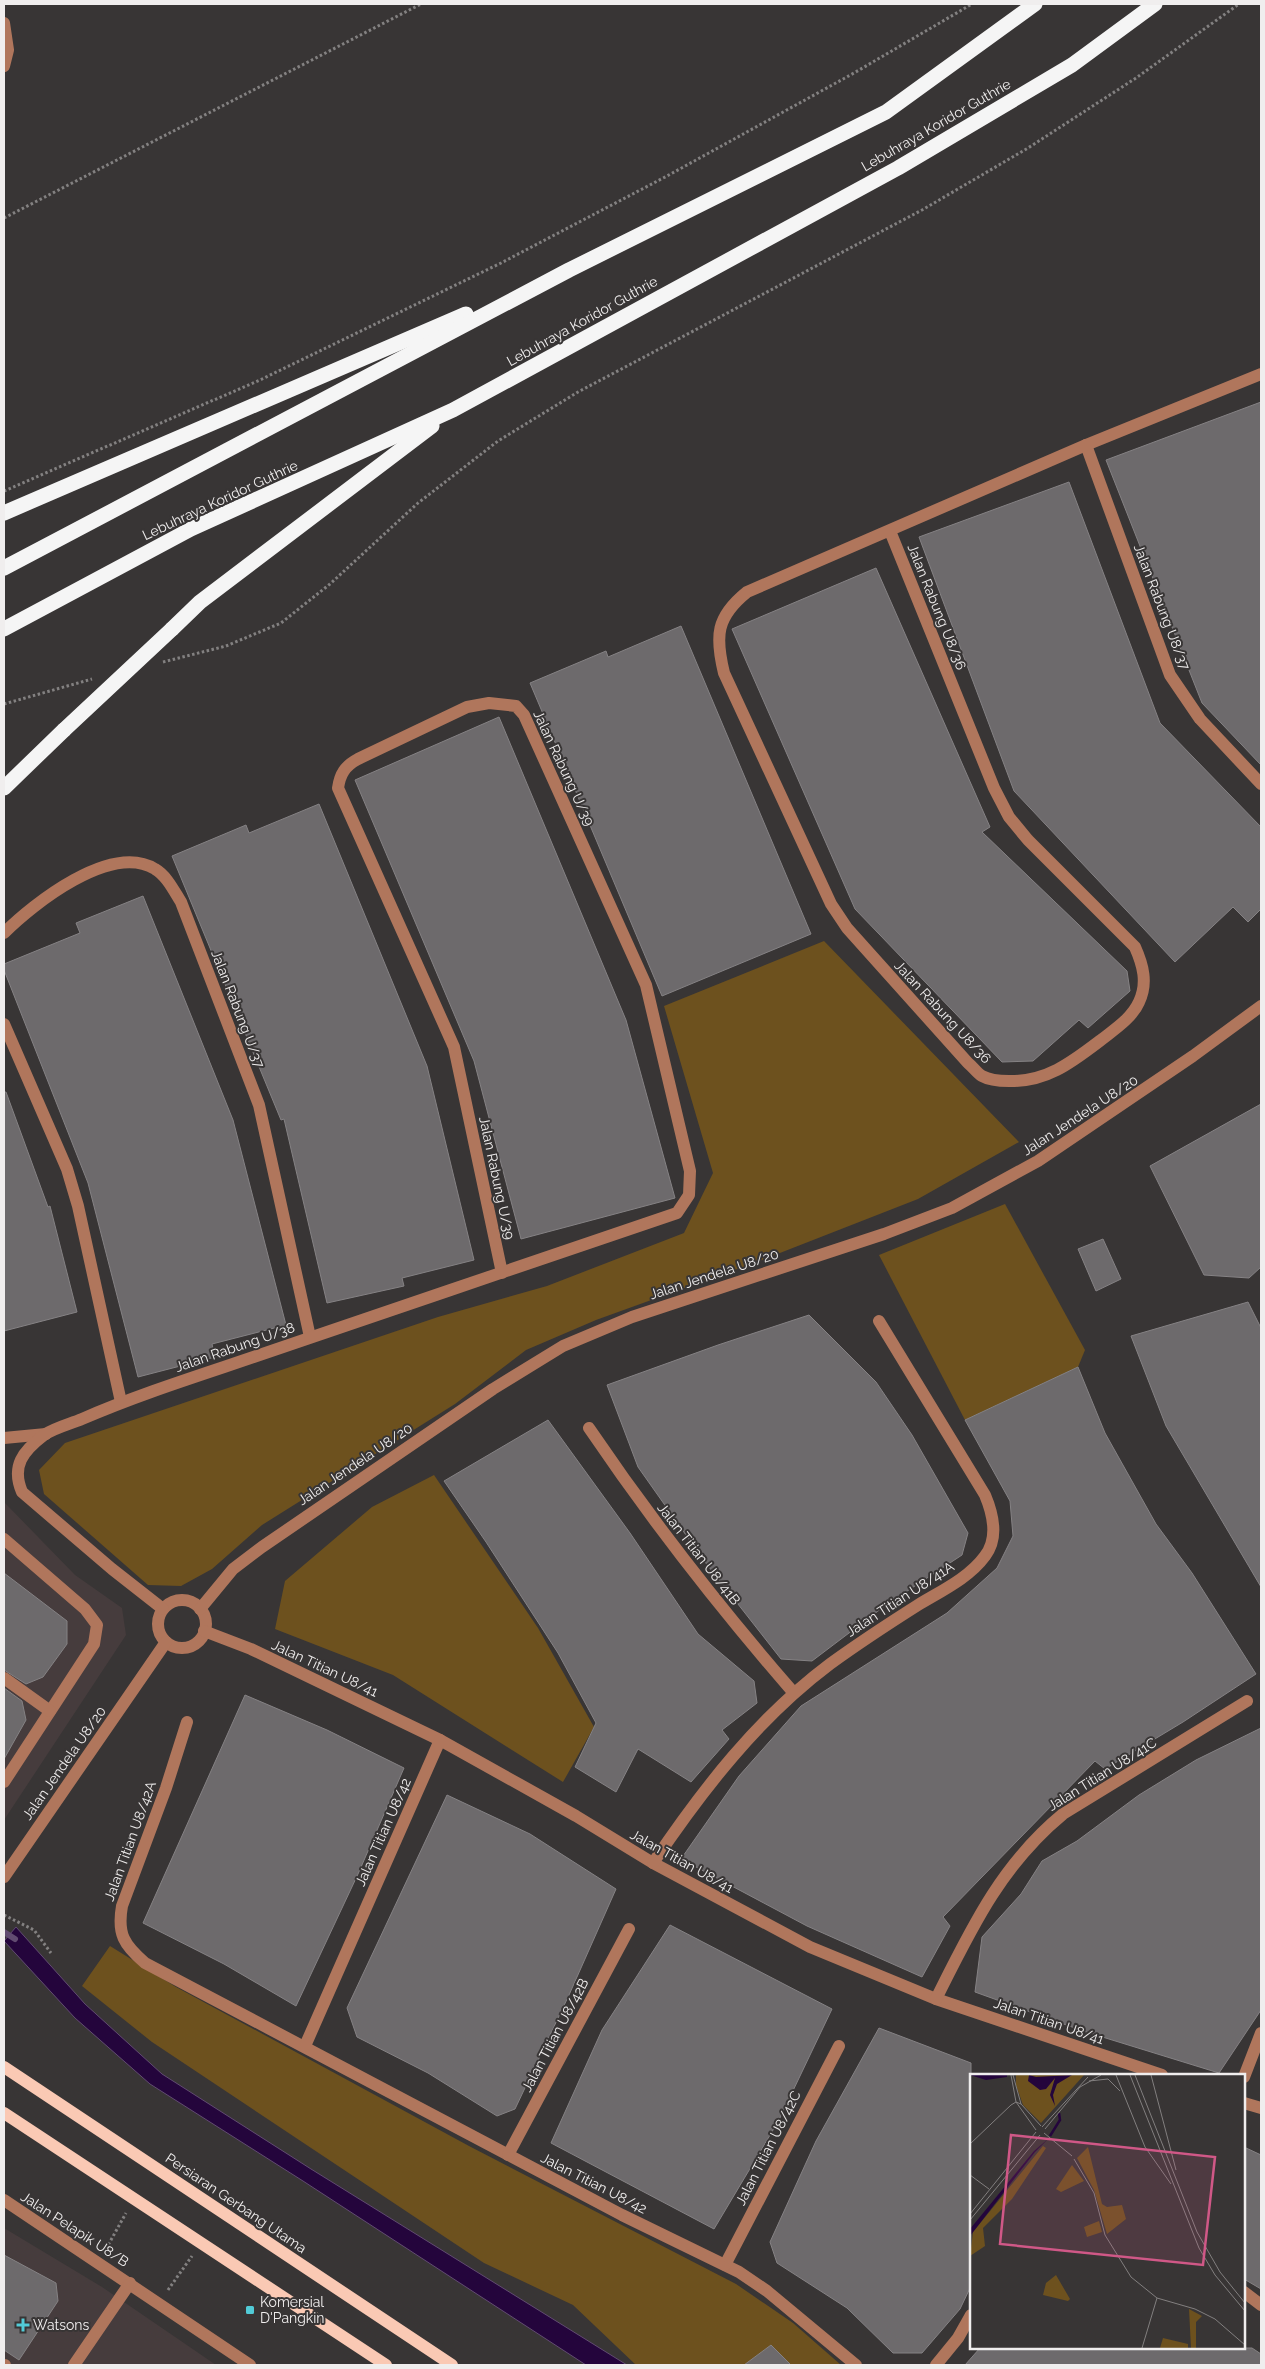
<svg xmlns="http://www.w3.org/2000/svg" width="1265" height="2369" viewBox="0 0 1265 2369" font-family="Raleway,sans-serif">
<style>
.built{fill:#463c3d}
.green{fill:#6d511e}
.water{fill:#24053c;stroke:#614b71}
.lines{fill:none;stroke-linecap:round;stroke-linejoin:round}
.stream{stroke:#614b71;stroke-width:6}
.building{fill:#6d6a6c;stroke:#858284}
.path{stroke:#838181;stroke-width:3;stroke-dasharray:2.5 2.5;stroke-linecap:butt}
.minor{stroke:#b0765c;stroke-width:12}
.major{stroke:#fac9b4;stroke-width:12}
.highway{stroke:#f5f5f5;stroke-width:15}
.highway-bridge{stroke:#f5f5f5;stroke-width:15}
.poi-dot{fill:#52cbd7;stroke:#383535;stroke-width:2}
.labels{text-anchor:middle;stroke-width:4;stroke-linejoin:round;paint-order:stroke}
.street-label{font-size:14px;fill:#f0eeee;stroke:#383535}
.poi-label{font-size:14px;fill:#f0eeee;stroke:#383535;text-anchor:start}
.inset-river{fill:none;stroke:#24053c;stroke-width:2.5}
.inset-road{fill:none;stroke:#827f7f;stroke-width:1}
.view{fill:#d05887;fill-opacity:0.15;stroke:#d05887;stroke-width:2.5}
.inset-edge{fill:none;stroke:#f0eeee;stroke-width:2.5}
</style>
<rect width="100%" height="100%" fill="#383535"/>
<g class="built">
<path d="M4,1502l71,73 47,33 4,27 -122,185z"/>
<path d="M4,2228l98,59 114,78h-212z"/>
</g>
<g class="green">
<path d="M824,941l195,201 -101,57 -156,61 -166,60 -70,30 -71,54 -193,121 -50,44 -31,17 -33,-1 -104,-91 -5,-24 26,-27 373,-126 109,-31 137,-53 29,-60 -49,-167z"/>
<path d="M1005,1204l80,146 -7,17 -113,53 -86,-165z"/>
<path d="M434,1475l104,153 56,99 -31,55 -170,-107 -118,-46 10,-48 87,-74z"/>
<path d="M110,1946l66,41 293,159 267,138 57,39 48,42h-205l-63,-60 -89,-42 -332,-221 -70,-56z"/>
</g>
<path class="water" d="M16,1927l69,77 77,70 149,95 316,196h-41l-283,-184 -153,-97 -75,-66 -71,-77z"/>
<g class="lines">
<path class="stream" d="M4,1932l11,7"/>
</g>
<g class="building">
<path d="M1261,402v363l-59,-62 -96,-243z"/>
<path d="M1069,482l91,241 101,104v82l-13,13 -15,-15 -58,55 -161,-171 -95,-254z"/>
<path d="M876,568l114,259 -8,5 145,139 3,20 -42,37 -9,-8 -46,41 -31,1 -147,-153 -123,-280z"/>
<path d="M681,626l130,308 -149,62 -132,-313 76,-32 2,6z"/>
<path d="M499,717l127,303 49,178 -154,41 -47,-178 -119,-281z"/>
<path d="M319,804l108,262 47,194 -72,18 2,8 -77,17 -43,-184 -3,1 -109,-264 74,-31 3,8z"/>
<path d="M143,896l90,224 53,205 -74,19 3,13 -77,20 -50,-194 -84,-213v-6l76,-31 -4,-10z"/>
<path d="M4,1092h2l42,115 2,-1 27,106 -73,19z"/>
<path d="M1261,1104v163l-12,11 -45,-3 -54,-109z"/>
<path d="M1103,1239l18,40 -25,12 -18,-42z"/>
<path d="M1248,1302l13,26v259l-95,-161 -35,-90z"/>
<path d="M809,1315l67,67 36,53 56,98 -6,22 -76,50 -74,56 -31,-2 -76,-97 -67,-95 -31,-82 111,-40z"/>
<path d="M1078,1367l27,66 51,91 36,49 64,101 -73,48 -78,47 -10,-8 -152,156 7,9 -28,51 -115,-51 -126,-67 58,-83 62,-70 146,-93 50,-45 16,-32 -3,-35 -45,-81z"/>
<path d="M548,1420l82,113 68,101 56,47 3,22 -35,27 7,9 -38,43 -53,-33 -22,43 -41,-25 21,-44 -38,-70 -72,-111 -42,-61z"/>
<path d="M4,1573l63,48v23l-24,33 -17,7 -22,-14z"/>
<path d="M4,1688l18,13 4,19 -22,39z"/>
<path d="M245,1695l82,35 77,38 -46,106 -62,132 -72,-42 -81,-41z"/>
<path d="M1261,1728v282l-42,63 -136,-42 -108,-39 7,-55 39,-43 21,-33 35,-20 62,-46 57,-35z"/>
<path d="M447,1795l83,39 86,55 -47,106 -54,114 -18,7 -69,-43 -71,-36 -10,-29z"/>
<path d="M670,1925l162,84 -53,111 -65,109 -163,-86 51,-113z"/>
<path d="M879,2028l92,35v223l-11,23 -38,44h-29l-46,-45 -70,-45 -7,-21 46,-101z"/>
<path d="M1244,2147l17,8v134l-17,-10z"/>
<path d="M4,2255l52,28 2,18 -39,59 -15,-10z"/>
<path d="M771,2345l20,20h-47z"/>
<path d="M980,2348h272l9,6v11h-296z"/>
</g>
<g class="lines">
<g class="path">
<path d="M4,218l417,-214"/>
<path d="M4,491l256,-111 241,-117 166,-87 187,-103 118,-69"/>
<path d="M163,662l63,-16 55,-23 49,-39 88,-81 80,-62 80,-49 344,-182 106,-62 108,-70 103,-74"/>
<path d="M4,704l88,-25"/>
<path d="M4,1915l30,15 17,23"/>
<path d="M106,2249l20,-36"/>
<path d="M168,2290l24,-34"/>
</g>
<g class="minor">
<path d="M4,23l4,27 -4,16"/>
<path d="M1086,445l84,230 30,44 61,65"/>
<path d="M890,531l104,257 15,29 19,23 107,107c8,18 13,36 4,55 -7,16 -24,27 -38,38 -29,22 -54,42 -92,41 -8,0 -20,-1 -27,-5 -5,-3 -9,-9 -14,-13l-121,-135 -16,-24 -107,-231c-9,-37 -8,-56 23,-81l339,-147 175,-71"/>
<path d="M4,933c29,-29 107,-91 151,-64 12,7 19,22 26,33l78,203 51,232"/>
<path d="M4,1024l63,145 11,37 43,196"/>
<path d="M589,1428c63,93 131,180 204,264"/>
<path d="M4,1438l42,-4"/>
<path d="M4,1539l81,70 12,16 -3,19 -90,138"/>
<circle cx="182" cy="1624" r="24"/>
<path d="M163,1609l-51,-40 -90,-77c-11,-26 1,-41 22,-57 10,-7 26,-11 38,-16 46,-20 94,-36 142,-52 151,-52 302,-102 453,-154l12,-18 1,-24 -44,-186 -122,-270 -8,-9 -27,-3 -22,4 -109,52c-13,7 -18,15 -20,29l116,259 48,226"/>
<path d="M200,1609l33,-40 29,-22 231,-158 70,-43 69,-29 252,-83 68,-26 86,-47 155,-105 68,-50"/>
<path d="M204,1631l47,18 189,91 136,76 77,47 157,84 126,52 226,76"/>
<path d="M4,1678l46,33"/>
<path d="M187,1722l-21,66 -44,118c-5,28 2,39 23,57l477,252 117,57 28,19 89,74"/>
<path d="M653,1863c50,-74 105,-145 177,-199 29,-21 58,-40 88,-59 23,-14 51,-27 67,-49 14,-18 8,-42 0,-61l-106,-174"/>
<path d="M4,1877l162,-235"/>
<path d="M936,1999c35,-70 65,-134 127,-185l184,-113"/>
<path d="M305,2046l135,-306"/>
<path d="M1244,2077l17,-44"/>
<path d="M1244,2103l17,5"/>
<path d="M508,2155l121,-226"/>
<path d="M4,2200l246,165"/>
<path d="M725,2265l114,-219"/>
<path d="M1244,2292l17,13"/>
<path d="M4,2365h1"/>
<path d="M74,2365l56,-82"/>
<path d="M936,2365l22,-27 13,-23"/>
</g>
<g class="major">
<path d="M4,2067l448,298"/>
<path d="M4,2113l382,252"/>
</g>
<g class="highway">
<path d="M4,513l462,-199"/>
<path d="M4,568l565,-298 317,-158 149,-108"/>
<path d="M4,629l187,-100 262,-119 445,-242 174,-103 83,-61"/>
<path d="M172,629l28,-27 232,-176"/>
<path d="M4,788l60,-58"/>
</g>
<path class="highway-bridge" d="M64,730l108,-101"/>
</g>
<g class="poi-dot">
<rect x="245" y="2305" width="10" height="10" rx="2.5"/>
<path d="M20.5 2317.5h5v5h5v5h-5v5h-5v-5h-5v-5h5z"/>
</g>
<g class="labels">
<g class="street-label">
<text transform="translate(936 125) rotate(-30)" y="5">Lebuhraya Koridor Guthrie</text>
<text transform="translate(582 321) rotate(-29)" y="5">Lebuhraya Koridor Guthrie</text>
<text transform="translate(220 500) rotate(-25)" y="5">Lebuhraya Koridor Guthrie</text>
<text transform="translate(937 607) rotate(68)" y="5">Jalan Rabung U8/36</text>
<text transform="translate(1162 607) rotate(69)" y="5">Jalan Rabung U8/37</text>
<text transform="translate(564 768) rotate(65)" y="5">Jalan Rabung U/39</text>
<text transform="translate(238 1009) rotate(69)" y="5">Jalan Rabung U/37</text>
<text transform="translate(943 1012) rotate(47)" y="5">Jalan Rabung U8/36</text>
<text transform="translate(1080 1115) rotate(-33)" y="5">Jalan Jendela U8/20</text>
<text transform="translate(497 1178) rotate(78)" y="5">Jalan Rabung U/39</text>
<text transform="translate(714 1274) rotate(-18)" y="5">Jalan Jendela U8/20</text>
<text transform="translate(235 1347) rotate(-19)" y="5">Jalan Rabung U/38</text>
<text transform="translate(355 1464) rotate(-34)" y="5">Jalan Jendela U8/20</text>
<text transform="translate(699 1554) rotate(52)" y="5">Jalan Titian U8/41B</text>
<text transform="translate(900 1599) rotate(-33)" y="5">Jalan Titian U8/41A</text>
<text transform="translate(325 1668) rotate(25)" y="5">Jalan Titian U8/41</text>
<text transform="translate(64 1763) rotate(-55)" y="5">Jalan Jendela U8/20</text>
<text transform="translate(1102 1774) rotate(-32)" y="5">Jalan Titian U8/41C</text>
<text transform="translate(383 1832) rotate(-66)" y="5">Jalan Titian U8/42</text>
<text transform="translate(130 1841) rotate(-70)" y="5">Jalan Titian U8/42A</text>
<text transform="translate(682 1861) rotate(29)" y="5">Jalan Titian U8/41</text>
<text transform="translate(1049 2021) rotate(19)" y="5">Jalan Titian U8/41</text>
<text transform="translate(555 2035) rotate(-62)" y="5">Jalan Titian U8/42B</text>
<text transform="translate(768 2148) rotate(-63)" y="5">Jalan Titian U8/42C</text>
<text transform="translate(594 2183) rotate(27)" y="5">Jalan Titian U8/42</text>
<text transform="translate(236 2203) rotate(34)" y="5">Persiaran Gerbang Utama</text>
<text transform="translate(75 2229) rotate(33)" y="5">Jalan Pelapik U8/B</text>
</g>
<g class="poi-label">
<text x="260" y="2307">Komersial<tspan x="260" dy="16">D'Pangkin</tspan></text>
<text x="33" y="2330">Watsons</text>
</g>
</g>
<g transform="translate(970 2074)">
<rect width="275" height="275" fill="#383535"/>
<path d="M46,1h68l-43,48 -18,-18 -7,-20zM73,72l3,2 -34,51 -29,29 2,18 -15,10 3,-24zM118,73l14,57 5,3 15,-2 4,14 -19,15 -13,-44 -17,-32zM102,91l12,16 -23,11 -5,-3zM129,147l3,11 -15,5 -3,-10zM86,201l14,24 -2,2 -25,-6 3,-12zM219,235l13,7 -6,6v26h-5zM193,264l25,6v4h-28z" fill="#6d511e"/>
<path d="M0,1h37v2l-21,3zM59,1l7,2 36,-2 -15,9 -4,11 2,11 -5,-11 5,-17 -9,11 -6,1 -12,-9zM78,65l-13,13 -65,84v-7l64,-78z" fill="#24053c"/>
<path class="inset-river" d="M80,62l10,-16 -1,-7"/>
<path class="inset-road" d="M41,1l5,27 20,28M43,1l8,29 20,22M146,1l29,72 26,37M160,1l69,173 16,27 30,36M165,1l62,157 23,40 25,31M181,1l25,95M119,7l19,-2 12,12M72,53l46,-50M75,55l35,-42 21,-12M74,59l28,23M0,70l41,-39 5,-3 5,2M104,85l20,34 11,42 26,42 26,21 38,11 20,10 30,26M0,101l19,14M0,140l66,-82M0,146l70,-85M172,274l15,-50"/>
<path class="view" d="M41,61l204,22 -12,108 -203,-21z"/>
<rect width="275" height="275" class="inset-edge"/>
</g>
<rect width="1265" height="2369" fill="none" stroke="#f0eeee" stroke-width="10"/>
</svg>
